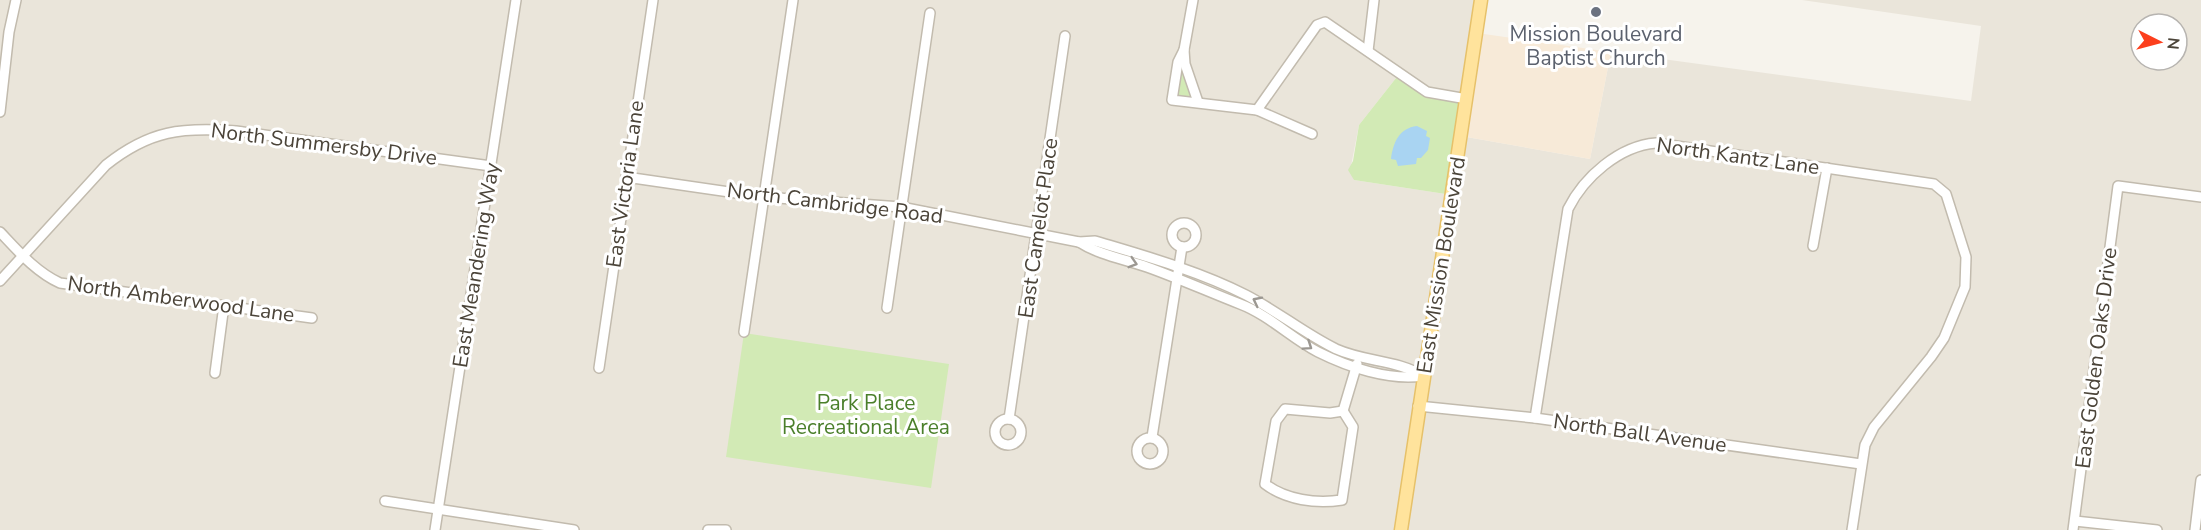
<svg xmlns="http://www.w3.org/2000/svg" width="2201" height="530" viewBox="0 0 2201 530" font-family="'Nunito Sans',sans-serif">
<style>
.residential{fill:#eae5da;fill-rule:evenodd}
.commercial{fill:#f7ead8}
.green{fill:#d2eab5}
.water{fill:#a9d4f2}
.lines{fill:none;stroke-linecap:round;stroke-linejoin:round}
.minor-casing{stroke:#c2bbae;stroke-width:12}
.major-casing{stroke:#e6c16a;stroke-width:15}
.minor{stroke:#fff;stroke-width:9}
.major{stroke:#ffe39c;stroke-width:12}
.oneway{stroke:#9c9892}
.worship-dot{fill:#6b7280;stroke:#fff;stroke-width:2}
.labels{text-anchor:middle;stroke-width:6;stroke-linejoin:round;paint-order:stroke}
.worship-label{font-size:21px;fill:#5b616d;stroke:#fff}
.street-label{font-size:21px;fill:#4b4439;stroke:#fff}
.park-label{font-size:21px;fill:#4a7f2a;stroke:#fff}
</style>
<rect width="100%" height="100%" fill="#f6f3ec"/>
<path class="residential" d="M0,0h1481l-14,99 -32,-3 -35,-23 -41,52 -8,41 3,14 98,15 9,-59 129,23 21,-107 360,49 10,-75 -179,-26h399v530h-2201zM2141,24h36v36h-36z"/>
<path class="commercial" d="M1477,33l134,19 -21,107 -129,-23z"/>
<g class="green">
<path d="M1184,50l14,52 -26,-2z"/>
<path d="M1400,73l27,19 40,7 -15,96 -98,-15 -6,-10 5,-9 6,-36z"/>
<path d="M744,333l205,31 -18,124 -205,-31z"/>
</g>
<path class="water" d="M1417,126l10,5 -1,5 4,2 -2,12 -7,8h-4l-1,6 -18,2 -2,-6 -5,-1c2,-16 8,-31 26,-33z"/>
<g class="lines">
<defs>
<g id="minor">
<path d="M1193,0l-9,50 1,14 13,38"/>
<path d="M1184,50l-6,12 -6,38 85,10 55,24"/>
<path d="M1368,51l6,-51"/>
<path d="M1257,110l60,-85 8,-3 102,70 40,7"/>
<path d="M0,112l9,-80 7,-32"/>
<path d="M626,177l138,20 137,10 178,35 16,-1c50,15 104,30 151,54 31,16 59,39 90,54 29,13 62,11 87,27"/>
<circle cx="1184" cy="235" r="12"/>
<path d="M0,232c18,19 36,40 60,51l252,35"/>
<path d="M1079,242c20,13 45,17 68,25 31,11 62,25 93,37 29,11 51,34 78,48 30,15 71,29 105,24"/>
<path d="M1813,246l14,-78"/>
<path d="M0,281l106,-116c44,-35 76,-38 130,-34l255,35"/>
<path d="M887,308l43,-295"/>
<path d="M744,332l49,-332"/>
<path d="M599,368l54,-368"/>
<path d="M215,373l9,-68"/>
<path d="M1418,406l117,12 326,46"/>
<path d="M1285,409l45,4 13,-2 10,16 -11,73c-26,4 -56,0 -77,-16l11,-63z"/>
<path d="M1343,411l14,-47"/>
<path d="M1535,418l33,-209c16,-32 51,-63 88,-66l278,41 12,10 20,63 -1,30 -21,51 -13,19 -57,70 -9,18 -13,85"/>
<path d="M1009,419l56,-383"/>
<circle cx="1008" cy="432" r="13"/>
<path d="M1152,437l30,-190"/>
<circle cx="1150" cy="451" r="13"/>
<path d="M385,501l189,29"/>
<path d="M2075,521l82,9"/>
<path d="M435,530l81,-530"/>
<path d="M708,530h18"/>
<path d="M2073,530l45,-344 83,11"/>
<path d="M2195,530l6,-50"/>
</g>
<path id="major" d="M1401,530l80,-530"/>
</defs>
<use href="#minor" class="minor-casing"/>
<use href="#major" class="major-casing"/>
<use href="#minor" class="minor"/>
<use href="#major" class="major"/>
</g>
<defs><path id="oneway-chevron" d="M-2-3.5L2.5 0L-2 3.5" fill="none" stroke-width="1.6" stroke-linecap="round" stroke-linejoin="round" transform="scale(1.5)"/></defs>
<g class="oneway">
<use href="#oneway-chevron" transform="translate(1133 263) rotate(17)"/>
<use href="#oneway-chevron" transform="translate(1257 301) rotate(-153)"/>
<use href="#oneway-chevron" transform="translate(1308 346) rotate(34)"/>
</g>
<circle class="worship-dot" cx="1596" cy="12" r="6"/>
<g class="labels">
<g class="worship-label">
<text x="1596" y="41">Mission Boulevard<tspan x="1596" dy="24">Baptist Church</tspan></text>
</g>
<g class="street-label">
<text transform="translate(324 144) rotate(7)" y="7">North Summersby Drive</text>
<text transform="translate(1738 156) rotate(8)" y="7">North Kantz Lane</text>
<text transform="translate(625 184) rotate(-82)" y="7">East Victoria Lane</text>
<text transform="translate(835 203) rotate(7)" y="7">North Cambridge Road</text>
<text transform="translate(1038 228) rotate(-82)" y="7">East Camelot Place</text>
<text transform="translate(476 265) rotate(-81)" y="7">East Meandering Way</text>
<text transform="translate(1441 265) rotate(-81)" y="7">East Mission Boulevard</text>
<text transform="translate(181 299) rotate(8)" y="7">North Amberwood Lane</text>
<text transform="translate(2096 358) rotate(-83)" y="7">East Golden Oaks Drive</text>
<text transform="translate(1640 433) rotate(8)" y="7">North Ball Avenue</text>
</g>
<g class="park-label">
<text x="866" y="410">Park Place<tspan x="866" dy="24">Recreational Area</tspan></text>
</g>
</g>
<g transform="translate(2159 42) rotate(96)"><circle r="28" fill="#ffffff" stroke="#b7b4b0" stroke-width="1.5"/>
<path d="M0-4.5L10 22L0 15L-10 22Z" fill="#fc3f1d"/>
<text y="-9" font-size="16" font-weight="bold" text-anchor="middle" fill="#4b4439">N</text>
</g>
</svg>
